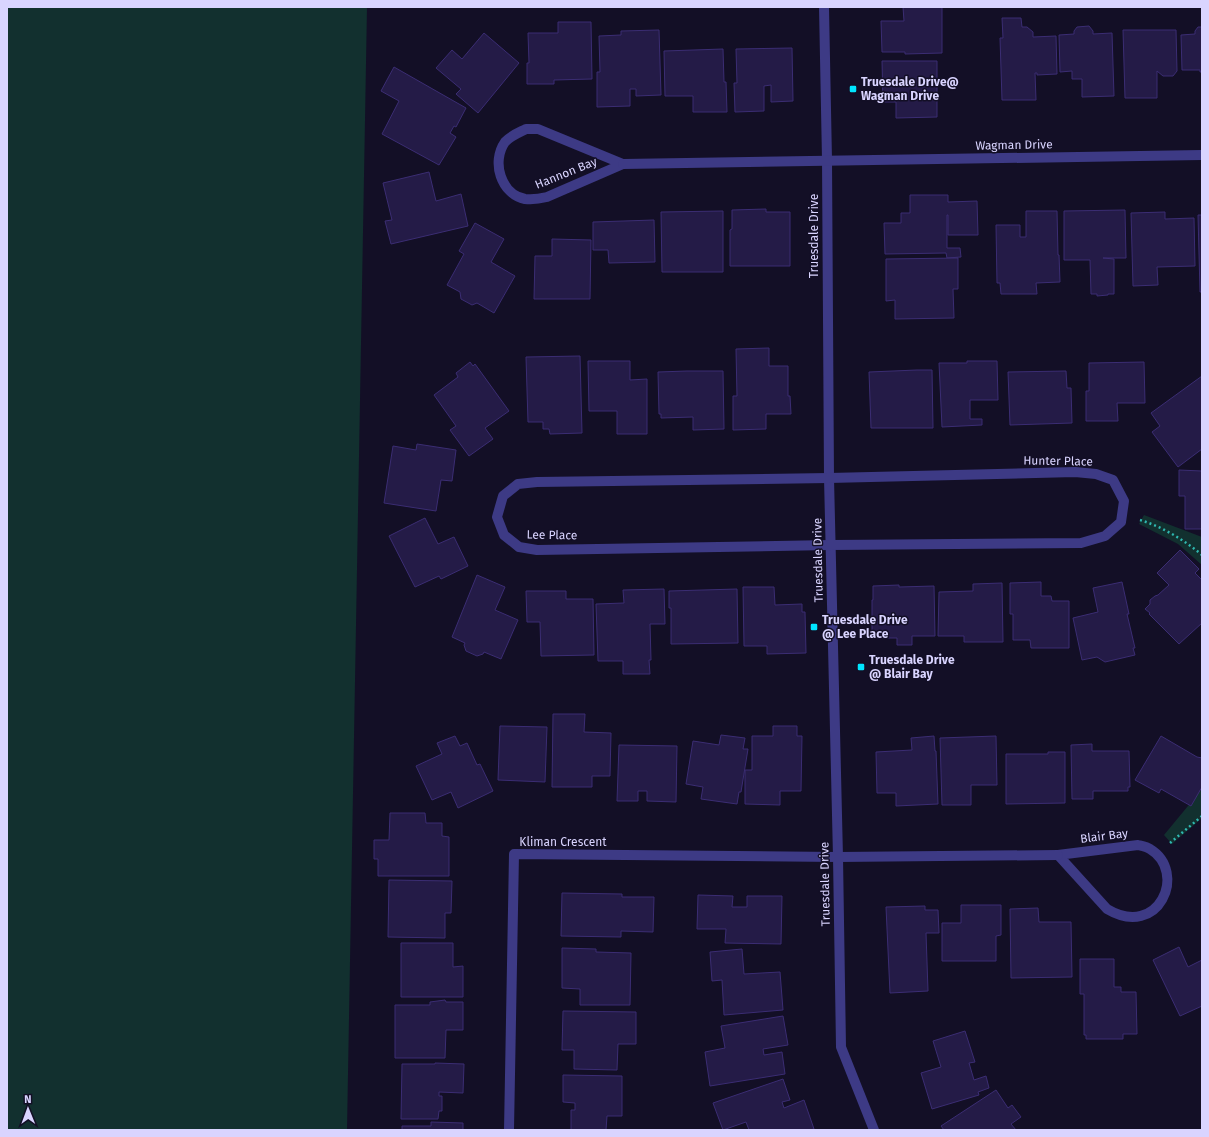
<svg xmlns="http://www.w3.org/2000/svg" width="1209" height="1137" viewBox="0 0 1209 1137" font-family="'Fira Sans',sans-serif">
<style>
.green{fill:#12302f}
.building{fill:#241b47;stroke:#3b2d73}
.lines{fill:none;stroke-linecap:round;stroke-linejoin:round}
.path{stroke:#2fb8b0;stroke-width:2.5;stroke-dasharray:2 3;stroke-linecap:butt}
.minor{stroke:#3d3a85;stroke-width:10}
.poi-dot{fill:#00e5ff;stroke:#130f26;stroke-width:1.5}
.labels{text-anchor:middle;stroke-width:3;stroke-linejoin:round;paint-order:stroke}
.poi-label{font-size:12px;font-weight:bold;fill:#d9d4ff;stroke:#130f26;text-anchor:start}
.street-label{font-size:12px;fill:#d9d4ff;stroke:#130f26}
</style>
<rect width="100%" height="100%" fill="#130f26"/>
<g class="green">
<path d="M7,7h360l-20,1123h-340z"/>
<path d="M1144,515l58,22v28l-24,-21 -39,-20z"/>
<path d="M1202,789v29l-30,26 -8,-9z"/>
</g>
<g class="building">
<path d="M903,7h39v46l-37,1v-2h-23l-1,-31h23z"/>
<path d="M1002,18h19l1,9h5l6,5v5l23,-1 1,38 -20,1v-2h-2l1,27h-34l-2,-62h3z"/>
<path d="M558,22h33l1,57 -38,1v4h-27v-21h2l-1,-30h30z"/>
<path d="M1089,26l4,5v3l19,-1 2,63 -32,1v-18h-10v-8l-12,1 -1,-37 15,-1v-3l3,-4z"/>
<path d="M1198,27h4v45h-2v-2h-18l-1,-35 14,-1v-3z"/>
<path d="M659,30l2,65 -25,1v-7h-6v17l-33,1v-35h3l-1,-36 22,-1v-4z"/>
<path d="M1123,30h53l1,41 -4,5h-10l-6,-5v27h-32z"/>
<path d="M484,33l35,30 -41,50 -22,-19 5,-5 -25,-21 16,-18 10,9z"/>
<path d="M792,48l1,53 -22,1v-17l-7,1v25l-29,1 -1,-29h3l-1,-34z"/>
<path d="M723,49l1,33h2l1,30h-34v-16h-28l-1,-45z"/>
<path d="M882,61h55v56l-41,1v-16h-13z"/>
<path d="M394,67l72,41 -10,19 -2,-1 -4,7 6,4 -17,28 -57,-31 17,-33 -18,-10z"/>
<path d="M429,172l7,29 25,-7 7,32 -77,18 -6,-23 7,-1 -9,-37z"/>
<path d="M910,195h38v7l29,-1 1,34h-30v-20h-1v33h13l1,9 -14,1 -1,-5 -61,1 -1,-31h17v-10h9z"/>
<path d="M766,209v3h24v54h-60v-36l2,-1v-19z"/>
<path d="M1125,210l1,48h-23l11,1v35h-6v1l-11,1v-2h-6l-1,-34h-26v-49z"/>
<path d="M723,211v61h-61l-1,-60z"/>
<path d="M1026,211h31l1,44h1l1,27 -24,1 1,11h-36l-1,-11h-3l-1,-58h24v12h6z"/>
<path d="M1165,212v7l29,-1 1,48 -38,1 1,18 -25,1 -2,-73z"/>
<path d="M1198,215h4v77h-2z"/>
<path d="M654,220l1,42 -46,1 -1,-13h-15v-28z"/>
<path d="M475,223l29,16 -13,23 24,14 -21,37 -17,-10 -5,2 -11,-6 -1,-7 -13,-7 17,-31 -5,-3z"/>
<path d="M552,239l39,1 -1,59h-56l1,-43h17z"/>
<path d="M958,258v31h-5l1,29 -59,1v-19l-9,1v-42z"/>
<path d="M769,348v18h19v30h2l1,18h-25v15l-33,1v-34h4l-1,-47z"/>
<path d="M580,356l2,77 -32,1 -1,-5h-6v-7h-15l-2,-65z"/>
<path d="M588,361h42v19l17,-1v55h-30v-23h-28z"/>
<path d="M967,361h30l1,39h-28v19h12v6l-40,2 -3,-64h28z"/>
<path d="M470,362l3,4 2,-2 34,47 -24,17 8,11 -24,17 -19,-26 6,-4 -22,-31 24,-18 -2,-4z"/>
<path d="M1144,362l1,41h-28l1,18h-32v-30h3v-28z"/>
<path d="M917,370h15l1,58h-62l-2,-56z"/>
<path d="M687,371h36l1,58 -31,1v-13l-32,1v-4h-2l-1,-42z"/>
<path d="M1066,371l1,17h4l1,35 -62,2 -2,-53z"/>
<path d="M1202,376v73l-24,18 -26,-35 8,-6 -9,-13z"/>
<path d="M417,444l39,6 -4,31 -11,-1 -5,31 -52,-8 9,-57 23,4z"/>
<path d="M1179,470l23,1v58h-17v-33h-6z"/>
<path d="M425,518l13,26 16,-7 14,29 -27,13 -2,-3 -24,11 -26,-51z"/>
<path d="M1180,550l19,19 -4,4 7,7v43l-23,21 -30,-30 1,-1 -5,-4 5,-5v-4l5,-4 3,-1 11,-10 -12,-12z"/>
<path d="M477,575l28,12 -10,23 23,10 -17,39 -17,-7 -1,2 -6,2 -11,-5 -2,-6 1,-2 -13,-6z"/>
<path d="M1041,582v14h10l1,5h17v47h-38l-1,-8h-17v-26h-3v-31z"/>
<path d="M1122,582l7,32h-2l8,34h-2l2,7 -30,7 -8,-5 -15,3 -9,-42 25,-6 -5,-24z"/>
<path d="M1002,583l1,59h-39v-6h-26l1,-44 34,-1v-7z"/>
<path d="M899,585v2l35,-1 1,50h-23v9h-15v-7h-25v-38h1v-14z"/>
<path d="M743,587h31l1,18 27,-1v8h3l1,41 -39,1v-8h-23z"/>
<path d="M664,589l1,35h-15l1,36h-2l1,14h-27v-13h-25l-2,-57 28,-1 -1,-13z"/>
<path d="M737,589l1,54 -67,1v-36h-2v-17z"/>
<path d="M526,591h40v8h27l1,56 -53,1 -1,-34h-13z"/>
<path d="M553,714h32l-1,18 27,1 -1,43h-18v11h-40z"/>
<path d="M500,726l47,1 -2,55 -47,-2z"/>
<path d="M773,726h24v10h5l-1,55h-21v14l-35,-1v-34h7v-34h21z"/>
<path d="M721,735l24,3 -2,11h5l-7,43h-2l-2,12 -36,-5 2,-12 -17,-3 7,-43 26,4z"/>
<path d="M455,736l5,10 7,-3 10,22 3,-1 13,27 -35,17 -7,-16 -19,8 -16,-34 26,-12 -5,-11z"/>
<path d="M934,736l1,15h1l2,53 -42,2v-13h-19l-1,-41 36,-2 -1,-12z"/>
<path d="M996,736l1,49h-26v20h-29l-2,-67z"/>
<path d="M1161,736l36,21 5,1v29l-11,19 -30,-17 -2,4 -24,-13z"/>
<path d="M1092,744v7h37l1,36h-2v4h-35v8h-21l-1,-54z"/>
<path d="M619,745l58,1 -1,56 -29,-1v-10h-9v10h-21z"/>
<path d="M1048,752h17v51l-59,1v-50h42z"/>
<path d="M390,813h35l1,10h16v13l7,1v39h-71v-17h-4v-19h15z"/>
<path d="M389,880l63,1 -1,32h-6v25l-57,-1z"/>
<path d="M562,893l60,1v3h32l-1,35 -32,-1v6l-60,-1z"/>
<path d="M698,895l35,1 -1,11h15v-11h35l-1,48 -56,-1 1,-14h-29z"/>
<path d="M961,905h40v30l-5,1v25h-54v-38h19z"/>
<path d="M925,906v4h13l1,23h-13l2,58 -38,2 -4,-86z"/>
<path d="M1038,908l1,14h32l1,55 -61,1 -1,-69z"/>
<path d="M401,943h52v24l10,-1v31h-62z"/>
<path d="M1179,947l9,20 14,-7v46l-22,10 -27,-56z"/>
<path d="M562,948l34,1v3l35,1 -1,52h-50v-16l-18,-1z"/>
<path d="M742,949l2,25 36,-2 3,38 -59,5 -2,-35 -10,1 -2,-29z"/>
<path d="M1080,959h34v28h7v5h15l1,42h-14v5h-37v-4h-2v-41h-4z"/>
<path d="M445,1000l1,2h17v28h-17l-1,28h-50v-53h35v-3z"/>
<path d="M563,1011l73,1v32h-18l-1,26 -43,-1v-19h-12z"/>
<path d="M783,1016l5,29 -25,4 1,6 18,-3 3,22 -75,12 -5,-34 20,-4 -4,-22z"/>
<path d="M965,1031l10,31 -6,1 5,17 12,-4 3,12 -11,4 1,3 -47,14 -11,-36 20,-6 -8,-26z"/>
<path d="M435,1063l29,1 -1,29 -24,-1v4h3v15h-3l-1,8h-37l1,-55h33z"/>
<path d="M563,1075l59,1v40h-15l-1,14h-35v-20h4v-7l-12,-1z"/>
<path d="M783,1079l7,21 -8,2 2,6 20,-8 10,29 -4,1h-61l-3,-8 -23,8 -10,-27z"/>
<path d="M996,1090l12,18 4,-3 9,12 -10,7 5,6h-72l-3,-4z"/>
<path d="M431,1122l32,1v7h-61v-4h29z"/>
</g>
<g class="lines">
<g class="path">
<path d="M1140,520c23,7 44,20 62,35"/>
<path d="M1170,843l32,-27"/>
</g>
<g class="minor">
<path d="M824,7l3,153 2,318 9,379 3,190 33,83"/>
<path d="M526,129h12l85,35 -76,33c-8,2 -14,3 -22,2 -24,-5 -34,-37 -20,-57 5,-6 13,-9 21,-13z"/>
<path d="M623,164l579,-9"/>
<path d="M1075,472l21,2 17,6 11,21 -3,21 -16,14 -24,7 -250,2 -294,5 -18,-3 -15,-12 -7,-18 6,-21 15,-12 19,-2 292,-4z"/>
<path d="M1138,845c4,1 9,2 12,4 38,23 9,91 -43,60l-49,-54z"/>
<path d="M509,1130l5,-276 324,3 220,-2"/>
</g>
</g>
<g class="poi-dot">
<rect x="849" y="85" width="8" height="8" rx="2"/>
<rect x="810" y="623" width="8" height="8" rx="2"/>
<rect x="857" y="663" width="8" height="8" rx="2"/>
</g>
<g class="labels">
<g class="poi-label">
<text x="861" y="86">Truesdale Drive@<tspan x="861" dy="14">Wagman Drive</tspan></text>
<text x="822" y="624">Truesdale Drive<tspan x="822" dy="14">@ Lee Place</tspan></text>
<text x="869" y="664">Truesdale Drive<tspan x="869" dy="14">@ Blair Bay</tspan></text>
</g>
<g class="street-label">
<text transform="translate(1014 145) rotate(-1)" y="4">Wagman Drive</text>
<text transform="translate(566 173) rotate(-22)" y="4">Hannon Bay</text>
<text transform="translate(814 236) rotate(-90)" y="4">Truesdale Drive</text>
<text transform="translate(1058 461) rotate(1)" y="4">Hunter Place</text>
<text transform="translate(552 535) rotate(1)" y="4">Lee Place</text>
<text transform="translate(818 560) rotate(-91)" y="4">Truesdale Drive</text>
<text transform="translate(1104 836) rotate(-7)" y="4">Blair Bay</text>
<text x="563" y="846">Kliman Crescent</text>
<text transform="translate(825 884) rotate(-91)" y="4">Truesdale Drive</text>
</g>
</g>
<rect width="1209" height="1137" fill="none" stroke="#d9d4ff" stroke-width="16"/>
<g transform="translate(28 1109) rotate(359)" stroke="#130f26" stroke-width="3" paint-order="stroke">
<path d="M0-3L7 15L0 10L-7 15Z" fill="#d9d4ff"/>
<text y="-6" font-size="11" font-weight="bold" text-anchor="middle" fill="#d9d4ff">N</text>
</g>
</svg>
